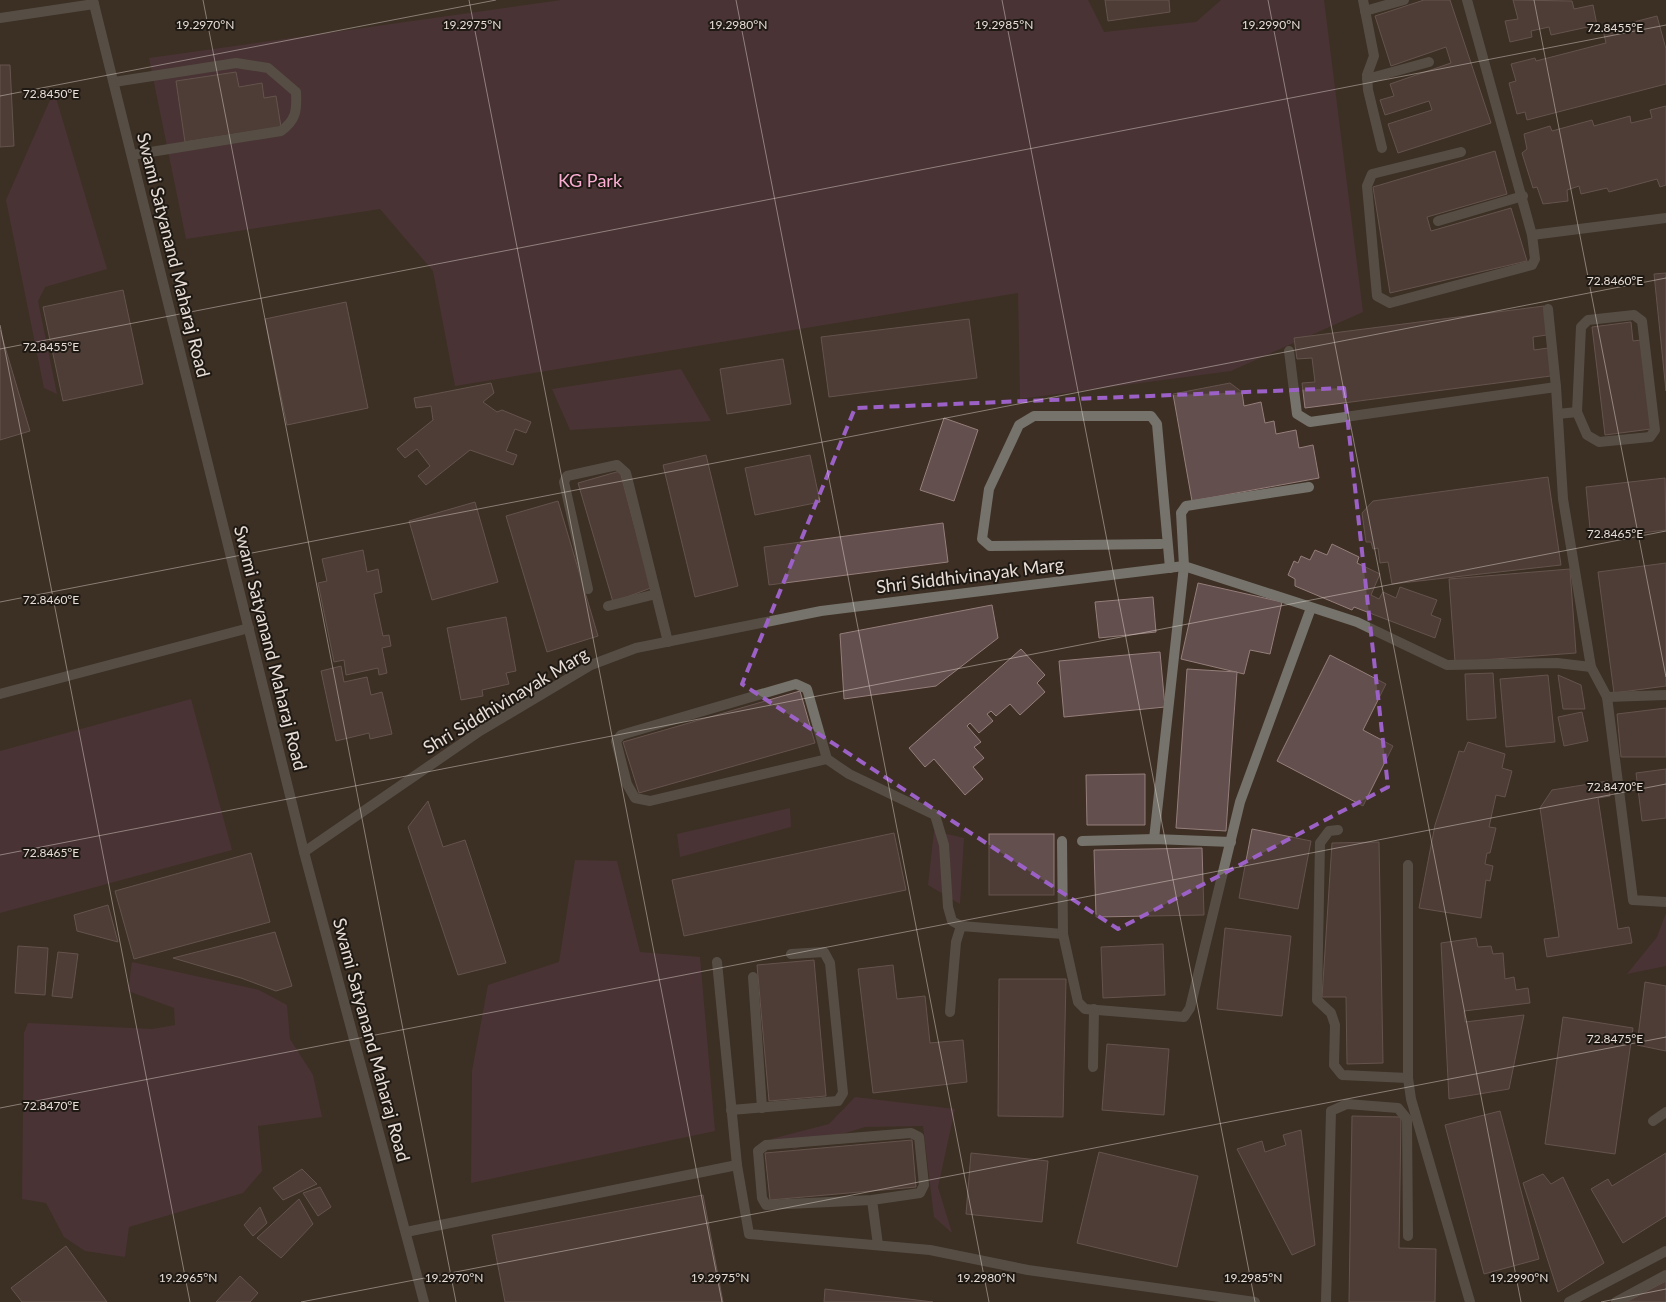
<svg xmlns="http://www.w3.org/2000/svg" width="1666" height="1302" viewBox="0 0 1666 1302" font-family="Lato,sans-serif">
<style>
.green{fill:#593847}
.building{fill:#634f4d;stroke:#957e7c}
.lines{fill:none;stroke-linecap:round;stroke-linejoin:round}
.service{stroke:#75736b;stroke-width:10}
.minor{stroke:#75736b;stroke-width:10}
.marked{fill:none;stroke:#9c61c6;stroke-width:4;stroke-dasharray:10 6;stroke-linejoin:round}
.ticks{fill:none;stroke:#e8ded7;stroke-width:1;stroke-opacity:0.45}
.labels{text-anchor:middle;stroke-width:4;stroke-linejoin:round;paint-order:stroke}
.park-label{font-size:18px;fill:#fbaed1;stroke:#1f1914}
.street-label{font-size:18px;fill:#e8ded7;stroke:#1f1914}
.ticks-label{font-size:12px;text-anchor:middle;fill:#e8ded7;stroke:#1f1914;stroke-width:4;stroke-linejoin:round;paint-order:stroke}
</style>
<rect width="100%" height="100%" fill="#3d2f24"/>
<g class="green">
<path d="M561,0h527l16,32 92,-10 25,-22h103l39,312 -132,59 -211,28 -2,-106 -563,93 -22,-115 -53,-62 -194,30 -37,-181z"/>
<path d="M54,91l53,178 -62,18 -7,14 19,93 -13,-6 -38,-188z"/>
<path d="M681,369l30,52 -141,9 -18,-41z"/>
<path d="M191,699l41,151 -232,63v-162z"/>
<path d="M790,808l1,19 -111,30 -3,-23z"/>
<path d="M934,831l30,7 -4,66 -32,-19z"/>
<path d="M575,860l42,1 23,91 60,5 15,174 -244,52 1,-112 16,-86 71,-23z"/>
<path d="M1666,913v53l-39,8 30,-37z"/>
<path d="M132,962l127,28 28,15 3,34 23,36 9,42 -64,9 4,45 -19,22 -114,34 -4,30 -40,-6 -21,-14 -18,-34 -24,-4 2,-166 4,-10 124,6 23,-4 -1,-17 -46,-17z"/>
<path d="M855,1097l100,12 -17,78 14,46 -18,-16 -11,-91 -58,1 -71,22 -23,-10 58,-15z"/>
</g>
<g class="building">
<path d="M1105,0h64l1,12 -62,9z"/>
<path d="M1424,0h26l41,123 -93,30 -10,-29 44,-14 -3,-9 -44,14 -5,-15 14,-4 -4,-12 61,-21 -5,-16 -55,19 -16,-50z"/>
<path d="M1513,0l59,1 2,8 19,-4 4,20 -46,10 -2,-8 -18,4 1,6 -22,5 -5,-21 13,-2z"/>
<path d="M1657,16l9,33v35l-139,36 -2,-8 -8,2 -8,-31 7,-2 -5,-17 24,-6 1,3 70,-18 -3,-13z"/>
<path d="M0,65h10l4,81 -14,1z"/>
<path d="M236,72l3,15 23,-4 2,15 12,-2 5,31 -96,15 -9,-61z"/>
<path d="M1666,106v79l-6,2 -3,-8 -48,13 -2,-4 -26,6 -2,-8 -12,4 1,11 -25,3 -6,-17 -4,1 -11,-35 5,-4 -3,-15 26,-8 2,5 40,-11 2,6 36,-10 1,7 21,-5 -2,-8z"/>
<path d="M1495,151l12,43 -80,23 4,14 80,-23 16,53 -137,32 -17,-106z"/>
<path d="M1666,273v118l-12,-117z"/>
<path d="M123,290l20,94 -80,17 -20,-94z"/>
<path d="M346,302l22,106 -81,17 -22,-106z"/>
<path d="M1544,306l3,29 -14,2 1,13 14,-2 3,28 -246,32 -3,-25 13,-1 -3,-24 -15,1 -3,-21z"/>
<path d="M969,319l8,59 -148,19 -8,-60z"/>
<path d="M1631,322l2,19 8,-1 10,89 -46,6 -13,-108z"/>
<path d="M0,330l30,101 -30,9z"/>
<path d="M783,359l8,45 -64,10 -7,-45z"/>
<path d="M491,383l3,10 -11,9 14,10 5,-2 29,12 -5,11 -11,-4 -9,22 11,4 -4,10 -43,-15 -44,35 -8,-9 12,-10 -13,-17 -12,9 -8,-9 36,-29 -2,-14 -15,2 -2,-10z"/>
<path d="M1230,383l12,9 2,14 17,-4 4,21 9,-2 2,13 20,-4 3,18 14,-3 6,33 -127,23 -19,-107z"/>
<path d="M944,418l34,12 -24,71 -34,-11z"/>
<path d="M706,455l32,131 -43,11 -32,-132z"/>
<path d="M810,455l10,47 -65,13 -10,-47z"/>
<path d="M620,471l31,117 -38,14 -35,-119z"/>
<path d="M1548,477l13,88 -169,19 -4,-22 -8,1 -2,-15 -5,1 -2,-7h-5l-4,-29 11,-12z"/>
<path d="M1665,478l1,52 -75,9 -5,-52z"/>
<path d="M558,501l40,135 -51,16 -41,-136z"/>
<path d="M475,502l23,80 -66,18 -23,-79z"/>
<path d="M943,523l5,39 -179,23 -5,-38z"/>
<path d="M1332,544l27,13 -2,6 23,11 -9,21 8,4 4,-7 13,6 4,-11 37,13 -6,15 10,4 -6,19 -81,-31 -2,3 -57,-24v-7l-7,-4 6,-14 4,2 3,-7 9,4 5,-10 12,5z"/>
<path d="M363,550l4,22 11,-3 4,23 -8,2 9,42 6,-1 2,11 -9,2 5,25 -8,2 -1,-7 -32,7 -2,-15 -10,2 -16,-79 9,-2 -5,-22z"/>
<path d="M1666,563v123l-52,7 -16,-121z"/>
<path d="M1570,569l6,84 -121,9 -6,-83z"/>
<path d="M1198,583l84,19 -12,52 -20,-4 -6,24 -63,-15z"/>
<path d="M1153,597l3,35 -57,6 -4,-36z"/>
<path d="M992,605l6,33 -62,48 -92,13 -4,-65z"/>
<path d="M506,617l10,54 -10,2 3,11 -27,6 1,6 -22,4 -14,-72z"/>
<path d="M1021,649l24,26 -8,8 8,9 -25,23 -10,-11 -14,12 -5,-5 -4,3 6,7 -14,12 -9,-10 -3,3 14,16 -7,5 10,11 -11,9 10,12 -18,16 -31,-36 -9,8 -16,-19z"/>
<path d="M1160,652l5,55 -101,10 -5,-56z"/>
<path d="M1330,655l56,29 -23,46 30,16 -30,60 -86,-45z"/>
<path d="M341,666l3,16 23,-5 4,18 11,-3 10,42 -22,5 -1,-6 -33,8 -15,-70z"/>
<path d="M1187,669l50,3 -11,159 -50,-3z"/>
<path d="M1493,673l3,45 -29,2 -2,-46z"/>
<path d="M1548,675l7,67 -49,5 -6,-68z"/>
<path d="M1558,675l23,10 4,24h-22z"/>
<path d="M800,691l15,52 -176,50 -16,-51z"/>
<path d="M1666,708v49h-45l-4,-43z"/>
<path d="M1582,712l6,29 -24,5 -6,-29z"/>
<path d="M1468,742l37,12 -3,14 10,3 -7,26 -9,-2 -7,32 7,1 -6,25h-3l-2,11 8,2 -3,15 -4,-1 -5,38 -62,-10 16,-83 24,-74 5,1z"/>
<path d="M1666,769v49l-24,3 -6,-48z"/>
<path d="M1145,774v51h-58l-1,-50z"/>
<path d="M1608,781l2,15 -12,2 20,131 11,-2 3,16 -85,14 -3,-18 15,-2 -19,-129 12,-18z"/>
<path d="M428,801l15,46 22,-7 41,123 -48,12 -50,-148z"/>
<path d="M1252,829l59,12 -13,68 -59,-11z"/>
<path d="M894,833l12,57 -222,46 -12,-56z"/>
<rect x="989" y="834" width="65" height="61"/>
<path d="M1379,842l4,221 -36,1 -1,-67h-24l10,-154z"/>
<path d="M1202,848l2,67 -108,2 -2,-67z"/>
<path d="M251,853l19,69 -136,37 -19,-68z"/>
<path d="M108,905l10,37 -41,-11 -3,-16z"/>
<path d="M1225,928l66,8 -9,80 -65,-7z"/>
<path d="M275,932l17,54 -16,5 -35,-13 -68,-20z"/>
<path d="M1476,938l2,9 13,-1 2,8 10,-1 2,26 9,-2 2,13 12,-2 2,15 -66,8 1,11 59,-7 -15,74 -60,10 -8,-156z"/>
<path d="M1163,944l2,51 -62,3 -2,-51z"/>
<path d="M18,946l30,2 -3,47 -30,-2z"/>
<path d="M58,952l20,2 -6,44 -20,-2z"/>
<path d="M814,960l12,136 -57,5 -12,-136z"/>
<path d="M893,965l4,34 28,-3 5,47 33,-3 4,42 -94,11 -15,-124z"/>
<path d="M999,979h67l-3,138 -65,-1z"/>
<path d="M1645,982l21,4v65l-29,-6z"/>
<path d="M1563,1017l70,11 -18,126 -70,-10z"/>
<path d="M1107,1044l62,5 -5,66 -62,-5z"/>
<path d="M1500,1111l39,148 -55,15 -39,-149z"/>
<path d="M1352,1116l49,1 -2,131 37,1 -1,53h-86z"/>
<path d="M1301,1130l14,115 -23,10 -55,-106 25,-8 3,11 21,-7 -3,-10z"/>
<path d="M912,1140l4,47 -146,13 -5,-47z"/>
<path d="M1099,1152l99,24 -21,91 -100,-24z"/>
<path d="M971,1153l77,8 -6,61 -76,-8z"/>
<path d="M1666,1153v63l-43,27 -32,-54 17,-10 4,7z"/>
<path d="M302,1169l15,15 -34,16 -10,-12z"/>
<path d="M1543,1174l8,10 12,-7 41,86 -46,29 -35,-109z"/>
<path d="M320,1187l11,20 -13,9 -15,-23z"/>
<path d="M703,1195l20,107h-218l-13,-67z"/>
<path d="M299,1199l14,25 -32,34 -24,-20z"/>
<path d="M260,1207l7,16 -14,13 -9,-11z"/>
<path d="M66,1246l41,56h-85l-11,-14z"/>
<path d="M240,1276l18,17 -8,9h-34z"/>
<path d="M1666,1281v21h-40z"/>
<path d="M825,1289l108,13h-109z"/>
</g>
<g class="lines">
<path class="service" d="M0,694l249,-66"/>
<g class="minor">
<path d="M93,0l211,852 120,450"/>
<path d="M1363,0l11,56 -7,19 1,15 14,58"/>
<path d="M1467,0l65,235 134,-17"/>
<path d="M1365,11l39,-11"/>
<path d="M0,18l94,-14"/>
<path d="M1367,79l62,-17"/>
<path d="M114,82l122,-19 32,5 28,24c1,19 0,28 -15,39l-149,24"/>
<path d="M1461,152l-89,22 -5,12 10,110 13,7 142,-38 3,-6 -3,-24"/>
<path d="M1438,221l85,-25"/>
<path d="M1548,309l8,78 7,112 28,168 16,30 26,203 33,2"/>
<path d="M1289,351l8,63 13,8 246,-35"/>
<path d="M1558,414l19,-2 10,23 12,7 51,-5 5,-7 -13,-109 -8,-6 -46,5 -7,7 -4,85"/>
<path d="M1161,544l-171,2 -8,-7 7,-50 30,-64 15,-9h117l6,8 13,144"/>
<path d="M588,589l-24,-107 3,-6 50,-11 9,8 42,169"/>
<path d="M608,606l48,-12"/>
<path d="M1607,697l59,-2"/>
<path d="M827,759l-20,-70 -11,-5 -175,51 -5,6 11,43 8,14 15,3 177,-42 22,15 86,41 9,30 4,62 4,14 9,5 102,8 15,68 7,7 99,8 6,-9 50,-206 71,-194"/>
<path d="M1338,830l-9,1 -9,12 -3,157 14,13 4,12 -1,40 8,10 66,3"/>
<path d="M1154,839l30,-273 -3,-53 5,-7 123,-19"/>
<path d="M1062,841l1,93"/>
<path d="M1082,841l72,-2 77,3"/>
<path d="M304,852l176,-121 111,-66 45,-17 185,-37 363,-45 173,56 90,43 110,-2 34,4"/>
<path d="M1408,865v213l3,21 59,203"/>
<path d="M717,962l20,203 12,69 181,16 98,20 227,32"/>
<path d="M753,977l9,131"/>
<path d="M950,1012l6,-70 5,-16"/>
<path d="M1093,1067l1,-58"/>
<path d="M731,1110l107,-9 5,-8 -13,-130 -6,-11 -33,2"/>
<path d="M1653,1121l13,-9"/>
<path d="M872,1200l-106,5 -4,-7 -4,-47 8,-6 145,-12 8,4 5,48 -4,8 -48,7 6,45"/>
<path d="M406,1232l331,-67"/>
<path d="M1326,1302l5,-191 16,-7 51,4 9,11 1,117"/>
<path d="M1569,1302l97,-51"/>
<path d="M1616,1302l50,-27"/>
</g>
</g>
<path d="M0 0H1666V1302H0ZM1344,388l44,399 -270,142 -376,-245 113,-276z" fill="#3d2f24" fill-opacity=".55" fill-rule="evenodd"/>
<path class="marked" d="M1344,388l44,399 -270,142 -376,-245 113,-276z"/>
<path class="ticks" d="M203,0l253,1302M469,0l253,1302M736,0l253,1302M1002,0l253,1302M1268,0l253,1302M1534,0l132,677M0,96l496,-96M0,325l190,977M0,349l1666,-324M0,602l1666,-324M0,855l1666,-324M0,1108l1666,-324M301,1302l1365,-265M1601,1302l65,-13"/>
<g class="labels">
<g class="park-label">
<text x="590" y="187">KG Park</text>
</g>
<g class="street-label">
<text transform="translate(173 255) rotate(76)" y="6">Swami Satyanand Maharaj Road</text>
<text transform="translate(970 576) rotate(-7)" y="6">Shri Siddhivinayak Marg</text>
<text transform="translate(270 648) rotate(76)" y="6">Swami Satyanand Maharaj Road</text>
<text transform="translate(506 701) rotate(-31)" y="6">Shri Siddhivinayak Marg</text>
<text transform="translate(371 1040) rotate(75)" y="6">Swami Satyanand Maharaj Road</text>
</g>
</g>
<g class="ticks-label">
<text x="205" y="29">19.2970°N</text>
<text x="472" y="29">19.2975°N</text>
<text x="738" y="29">19.2980°N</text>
<text x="1004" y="29">19.2985°N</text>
<text x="1271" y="29">19.2990°N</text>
<text x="1615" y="32">72.8455°E</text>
<text x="51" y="98">72.8450°E</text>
<text x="1615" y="285">72.8460°E</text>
<text x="51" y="351">72.8455°E</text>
<text x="1615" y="538">72.8465°E</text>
<text x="51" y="604">72.8460°E</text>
<text x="1615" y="791">72.8470°E</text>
<text x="51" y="857">72.8465°E</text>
<text x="1615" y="1043">72.8475°E</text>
<text x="51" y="1110">72.8470°E</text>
<text x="188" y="1282">19.2965°N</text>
<text x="454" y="1282">19.2970°N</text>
<text x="720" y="1282">19.2975°N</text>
<text x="986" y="1282">19.2980°N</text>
<text x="1253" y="1282">19.2985°N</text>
<text x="1519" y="1282">19.2990°N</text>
</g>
</svg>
